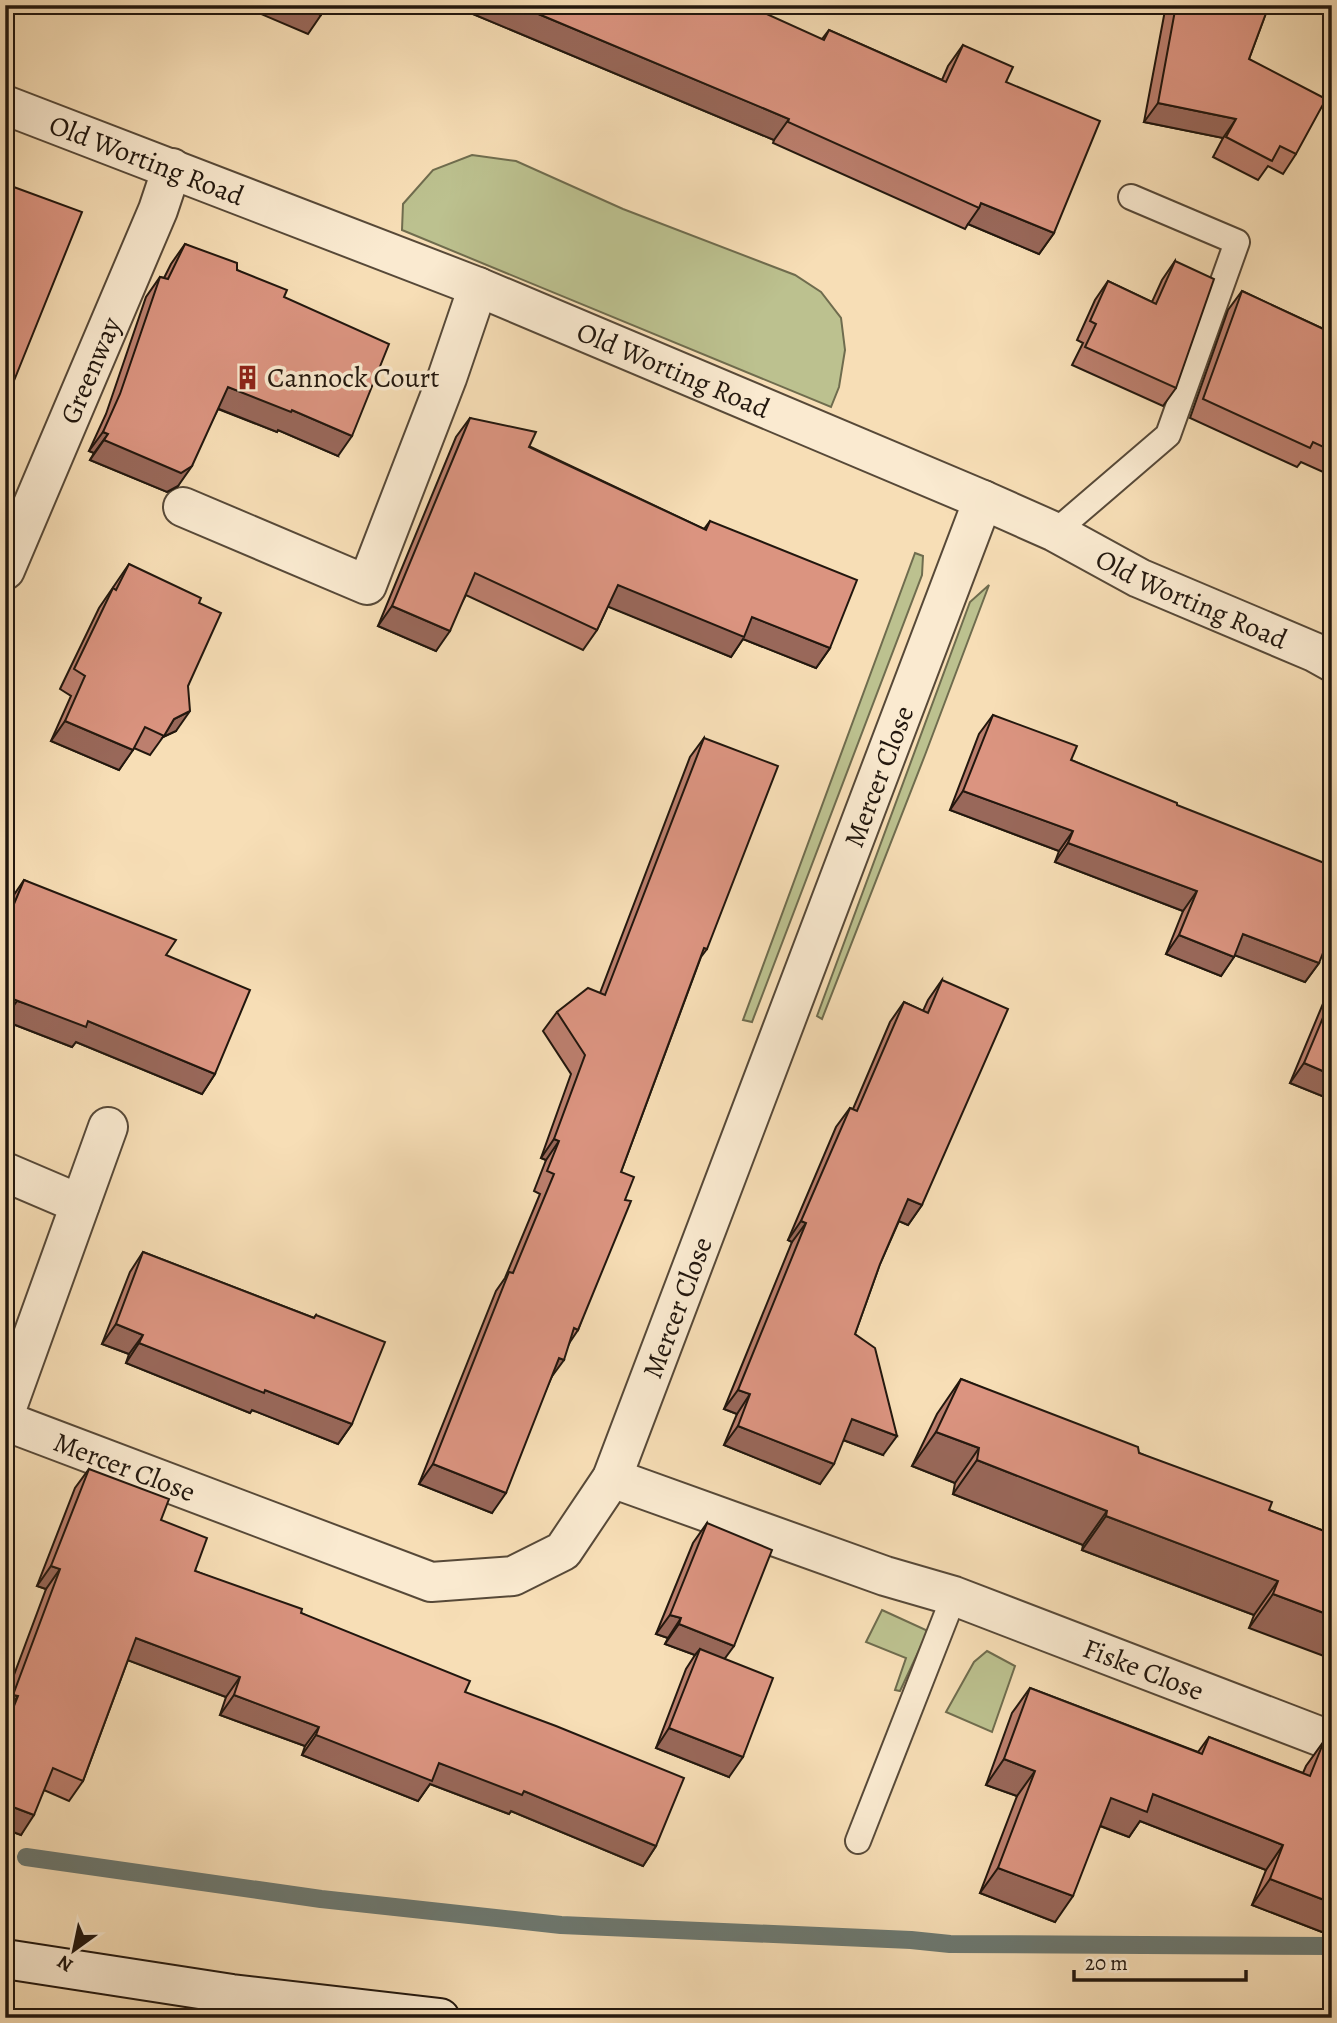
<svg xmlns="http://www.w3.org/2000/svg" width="1337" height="2023" viewBox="0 0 1337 2023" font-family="Alegreya,serif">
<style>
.green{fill:#bcc18f;stroke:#6f6c4e;stroke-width:2}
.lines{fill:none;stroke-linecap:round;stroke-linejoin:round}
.stream{stroke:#6c7972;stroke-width:18}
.lane-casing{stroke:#574938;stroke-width:28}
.street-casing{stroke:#574938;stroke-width:42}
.secondary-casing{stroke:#22170e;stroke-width:42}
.lane{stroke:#faead0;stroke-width:24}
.street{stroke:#faead0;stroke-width:38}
.secondary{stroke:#faead0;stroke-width:38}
.wall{fill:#bc7f6e;stroke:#22170e;stroke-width:2}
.shaded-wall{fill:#99685a;stroke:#22170e;stroke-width:2}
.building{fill:#db9480;stroke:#22170e;stroke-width:2}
.labels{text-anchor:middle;stroke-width:7;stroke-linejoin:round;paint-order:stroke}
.street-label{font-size:28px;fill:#22170e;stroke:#faead0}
.poi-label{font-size:28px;fill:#22170e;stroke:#faead0;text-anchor:start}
</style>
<rect width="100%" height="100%" fill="#f7deb6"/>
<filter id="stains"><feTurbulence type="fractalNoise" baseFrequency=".00286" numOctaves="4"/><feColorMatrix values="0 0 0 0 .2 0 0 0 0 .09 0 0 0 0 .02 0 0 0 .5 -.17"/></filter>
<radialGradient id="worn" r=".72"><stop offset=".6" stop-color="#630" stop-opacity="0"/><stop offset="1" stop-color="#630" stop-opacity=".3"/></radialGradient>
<g class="green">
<path d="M472,155l44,6 107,48 172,66 26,17 20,26 4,32 -6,37 -8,20 -429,-177 1,-26 30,-34z"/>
<path d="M915,553l8,3 -1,19 -170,447 -9,-2z"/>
<path d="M989,585l-64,170 -103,264 -5,-3 153,-414z"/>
<path d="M882,1610l46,21 -28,60 -5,-1 11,-32 -40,-16z"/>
<path d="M987,1651l28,15 -23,66 -46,-20 28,-50z"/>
</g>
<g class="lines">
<path class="stream" d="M26,1857l295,42 240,26 350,15 39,4 382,2"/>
<defs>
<g id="lane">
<path d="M1055,532l113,-97 69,-193 -106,-45"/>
<path d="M858,1841l96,-245"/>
</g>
<g id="street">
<path id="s1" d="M5,105l473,182 505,213 72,32 84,46 175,74 18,10"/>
<path d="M183,507l184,78 80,-207 31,-91"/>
<path id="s2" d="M5,570l153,-360 14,-42"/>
<path d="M5,1172l75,32"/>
<path d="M5,1413l103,-286"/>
<path id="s3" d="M5,1421l426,161 82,-6 50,-25 49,-73 371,-978"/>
<path id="s4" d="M612,1478l273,98 69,20 378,145"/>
</g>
<path id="secondary" d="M5,1959l227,35 208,24"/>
</defs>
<use href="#lane" class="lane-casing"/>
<use href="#street" class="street-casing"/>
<use href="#secondary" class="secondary-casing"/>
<use href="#lane" class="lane"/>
<use href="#street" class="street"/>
<use href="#secondary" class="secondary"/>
</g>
<g class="wall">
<path d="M441,5l381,34 7,-9 113,50 6,-14 15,-21 43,37 48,151 -15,21 -71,-30 -3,5 -192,-86 1,-3 -313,-131 -3,3z"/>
<path d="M1166,5h103l-20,54 47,95 -13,20 -15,-8 -10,14 -45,-23 10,-19 -79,-16z"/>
<path d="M185,244l52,26 47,27 54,159 -60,-26 -1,2 -59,-23 -40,77 -11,6 -77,-32 4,-7 -5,-2 17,-37 40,-117 14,-20 4,1 7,-14z"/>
<path d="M1175,261l1,127 -13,18 -91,-41 11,-22 -6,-3 18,-40 13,-19 44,21 10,-22z"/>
<path d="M1242,291l90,42v143l-31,-14 -4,5 -107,-49 38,-108z"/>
<path d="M470,418l234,111 6,-8 120,127 -14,20 -73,-29 -12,18 -123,-51 -11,24 -14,20 -117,-55 -30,56 -58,-25 78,-189z"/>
<path d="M129,564l70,39 -11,83 -12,45 -13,6 -13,18 -16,-7 -15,22 -68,-29 20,-45 -11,-7 39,-81z"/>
<path d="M993,715l78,45 106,45 142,158 -14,19 -70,-27 -14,21 -55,-22 17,-43 -128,-49 4,-11 -109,-41 29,-76z"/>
<path d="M704,738l3,211 -6,8 -80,215 4,28 -47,130 -8,12 -18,34 -60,137 -73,-29 77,-193 9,-13 35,-84 -6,-3 12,-31 -5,-2 30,-84 -28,-43 14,-19 43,-19 90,-236z"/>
<path d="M24,880l142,75 49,119 -13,20 -126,-52 -4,5 -67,-26v-120l4,1z"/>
<path d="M942,980l-20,225 -14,20 -9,-4 -19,43 -25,70 28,121 -40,-15 -23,44 -96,-39 13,-31 -13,-5 68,-167 -4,-2 48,-113 14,-19 3,1 37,-87 14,-20 19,9 5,-11z"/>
<path d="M1332,982v118l-42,-17z"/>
<path d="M143,1252l171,66 2,-3 36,109 -14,20 -86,-34 -2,3 -124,-50 3,-9 -27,-10 28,-72z"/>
<path d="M961,1379l178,74 130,57 63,24 -83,94 5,-13 -172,-65 1,-5 -130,-51 2,-11 -43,-17 25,-52z"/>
<path d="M89,1469l72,51 34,51 106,42 164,79 191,154 -13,20 -132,-55 -2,3 -79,-30 -12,17 -116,-46 3,-9 -85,-31 6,-18 -98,-37 -45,121 -14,20 -25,-11 -23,45 -16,-6v-130l41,-110 -9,-3 38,-98z"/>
<path d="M707,1523l17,136 5,118 -73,-29 30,-79 9,-14 -30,-11 3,-6 -12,-4 37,-91z"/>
<path d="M1030,1688l168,64 11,-15 94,36 3,-7 18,-25 -2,191 -70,-27 14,-35 -126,-49 -11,16 -29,-11 -45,96 -75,-29 37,-97 -31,-11 26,-72z"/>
</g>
<g class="shaded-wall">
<path d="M240,5h58l23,10 -13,19z"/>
<path d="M441,5h76l272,114 -15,21 -313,-131 -3,3z"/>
<path d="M1158,103l78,16 -13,19 -79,-16z"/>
<path d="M981,203l73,30 -15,21 -71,-30 11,-16z"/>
<path d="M228,387l64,23 60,26 -14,20 -60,-26 -1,2 -63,-25z"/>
<path d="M103,432l5,2 -14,19 -5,-2z"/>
<path d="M104,440l88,26 -14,20 -11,6 -77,-32z"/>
<path d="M618,585l134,32 78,31 -14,20 -73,-29 -12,18 -127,-52z"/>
<path d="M392,606l58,25 -14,20 -58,-25z"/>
<path d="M190,711l-14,20 -13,6 11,-18z"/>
<path d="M65,721l68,29 -14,20 -68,-29z"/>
<path d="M963,791l110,40 -14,20 -109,-41z"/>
<path d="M1068,843l129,48 -14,20 -128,-49z"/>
<path d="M1243,934l76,29 -14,19 -76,-29z"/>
<path d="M1179,935l55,22 -13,19 -55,-22z"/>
<path d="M17,1001l71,20 127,53 -13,20 -126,-52 -4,5 -67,-26v-3z"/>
<path d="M1304,1063l28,12v25l-42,-17z"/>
<path d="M554,1139l5,2 -13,19 -5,-2z"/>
<path d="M908,1199l14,6 -14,20 -14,-6z"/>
<path d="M801,1221l5,2 -14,19 -4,-2z"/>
<path d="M116,1324l27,11 -14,19 -27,-10z"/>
<path d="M139,1343l126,47 87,34 -14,20 -86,-34 -2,3 -124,-50z"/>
<path d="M559,1358l5,2 -14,19z"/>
<path d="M738,1390l12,4 -13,20 -13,-5z"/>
<path d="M852,1419l45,17 -14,19 -45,-17z"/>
<path d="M738,1426l96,38 -14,20 -96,-39z"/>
<path d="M936,1432l43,16 -24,35 -43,-17z"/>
<path d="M977,1460l130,51 -24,34 -130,-51z"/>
<path d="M433,1464l73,29 -14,20 -73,-29z"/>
<path d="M1106,1516l172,65 -24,34 -172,-65z"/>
<path d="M51,1566l9,3 -14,20 -9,-3z"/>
<path d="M1273,1594l59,22v43l-83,-31z"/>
<path d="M670,1615l11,3 -13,20 -12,-4z"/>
<path d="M679,1624l55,22 -14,19 -20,-16 -5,6 -30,-11z"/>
<path d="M136,1638l104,39 -14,20 -104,-39z"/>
<path d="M13,1695l5,1 -13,18v-8z"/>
<path d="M234,1695l85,32 -14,19 -85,-31z"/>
<path d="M669,1728l74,29 -14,20 -73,-29z"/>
<path d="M316,1735l123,28 85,28 132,55 -13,20 -132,-55 -2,3 -79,-30 -12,17 -116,-46z"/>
<path d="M1004,1759l31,12 -18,25 -31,-11z"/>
<path d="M1153,1794l130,51 -17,25 -126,-49 -11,16 -36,-14 18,-25z"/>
<path d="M5,1804l29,11 -13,20 -16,-6z"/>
<path d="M998,1868l75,28 -18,26 -75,-29z"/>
<path d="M1270,1879l62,24v14l-10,15 -70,-27z"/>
</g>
<g class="building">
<path d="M298,5h27l-4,10z"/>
<path d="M517,5h230l77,35 5,-10 117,52 17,-37 50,22 -7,15 94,39 -46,112 -73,-30 -2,5 -191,-86 1,-3z"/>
<path d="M1176,5h93l-20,54 77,40 -30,55 -16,-8 -8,15 -46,-24 10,-18 -78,-16z"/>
<path d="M11,186l71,26 -77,191v-203z"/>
<path d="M185,244l52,19v7l50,20 -3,7 105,47 -37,92 -60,-26 -1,2 -63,-25 -36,79 -11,7 -77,-33 4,-6 -5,-2 17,-38 40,-117 8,2z"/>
<path d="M1175,261l39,18 -38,109 -91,-41 11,-23 -6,-3 18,-40 48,23z"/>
<path d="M1242,291l90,42v118l-19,-9 -3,6 -107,-49z"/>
<path d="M470,418l66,14 -7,15 177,83 4,-9 147,59 -27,68 -78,-31 -8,20 -126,-52 -21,45 -122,-57 -25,58 -58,-25z"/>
<path d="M129,564l72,34 -2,5 22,10 -33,73 2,25 -16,8 -10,17 -19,-9 -12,23 -68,-29 20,-45 -11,-7 39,-81 3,2z"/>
<path d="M993,715l84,31 -6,14 106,43v2l155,61v64l-13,33 -76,-29 -9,23 -55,-22 18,-44 -129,-48 5,-12 -110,-40z"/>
<path d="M704,738l74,28 -71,183 -3,-1 -83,224 13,5 -9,23 6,1 -53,129 -4,-2 -10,32 -5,-2 -53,135 -73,-29 76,-192 4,1 41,-99 -7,-3 12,-30 -5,-2 31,-84 -28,-43 31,-24 17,7z"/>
<path d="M24,880l152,60 -10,15 84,35 -35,84 -127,-53 -2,6 -81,-31v-95l9,3z"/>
<path d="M942,980l66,29 -86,196 -14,-6 -28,65 -25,70 20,14 22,88 -45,-17 -18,45 -96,-38 12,-32 -12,-4 68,-167 -5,-2 49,-113 7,3 47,-109 24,11z"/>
<path d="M1332,996v79l-28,-12z"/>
<path d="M143,1252l171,66 2,-3 69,27 -33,82 -87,-34 -1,3 -125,-50 4,-8 -27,-11z"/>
<path d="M961,1379l177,68 1,6 133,49 -3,8 63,24v82l-59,-22 5,-13 -172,-65 1,-5 -130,-51 2,-12 -43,-16z"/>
<path d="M89,1469l80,30 -8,21 46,18 -12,33 107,38 -1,4 169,68 -5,11 91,34 128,52 -28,68 -132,-55 -2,4 -83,-32 -7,18 -116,-46 3,-8 -85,-32 6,-18 -104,-39 -53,143 -30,-13 -19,47 -29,-11v-76l13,-32 -5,-1 47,-126 -9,-3z"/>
<path d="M707,1523l65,27 -38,96 -55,-22 2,-6 -11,-3z"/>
<path d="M700,1649l73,29 -30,79 -74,-29z"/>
<path d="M1030,1688l172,66 7,-17 101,39 14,-35 8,3v159l-62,-24 13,-34 -130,-51 -6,18 -36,-14 -38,98 -75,-28 37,-97 -31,-12z"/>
</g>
<defs>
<symbol id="building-bare" viewBox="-9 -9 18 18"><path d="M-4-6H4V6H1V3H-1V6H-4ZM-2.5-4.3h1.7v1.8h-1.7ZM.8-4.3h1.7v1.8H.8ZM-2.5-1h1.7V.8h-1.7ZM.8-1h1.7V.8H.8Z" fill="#8f2418" stroke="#faead0" stroke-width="2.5" paint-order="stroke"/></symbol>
</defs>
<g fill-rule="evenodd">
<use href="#building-bare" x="230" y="360" width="35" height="35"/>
</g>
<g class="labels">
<g class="street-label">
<text dy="10" stroke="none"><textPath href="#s1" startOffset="152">Old Worting Road</textPath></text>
<text dy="10" stroke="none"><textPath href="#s2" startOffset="217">Greenway</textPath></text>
<text dy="10" stroke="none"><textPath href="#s1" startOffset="719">Old Worting Road</textPath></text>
<text dy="10" stroke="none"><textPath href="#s1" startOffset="1286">Old Worting Road</textPath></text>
<text dy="10" stroke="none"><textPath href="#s3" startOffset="1432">Mercer Close</textPath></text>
<text dy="10" stroke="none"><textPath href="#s3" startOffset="864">Mercer Close</textPath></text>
<text dy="10" stroke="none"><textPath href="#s3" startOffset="128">Mercer Close</textPath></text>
<text dy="10" stroke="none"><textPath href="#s4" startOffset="565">Fiske Close</textPath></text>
</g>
<g class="poi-label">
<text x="267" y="387">Cannock Court</text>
</g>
</g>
<rect width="1337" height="2023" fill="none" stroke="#f7deb6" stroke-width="28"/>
<rect x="7" y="7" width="1323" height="2009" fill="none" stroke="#22170e" stroke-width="3.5"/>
<rect x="14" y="14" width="1309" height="1995" fill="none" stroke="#22170e" stroke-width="2"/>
<g transform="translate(74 1950) rotate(213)" stroke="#faead0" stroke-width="5" paint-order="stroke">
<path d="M0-5L12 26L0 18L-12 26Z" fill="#22170e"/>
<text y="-10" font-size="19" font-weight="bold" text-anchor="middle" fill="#22170e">N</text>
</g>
<path d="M1074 1970v10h172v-10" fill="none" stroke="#22170e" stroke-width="3.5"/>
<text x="1085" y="1970" font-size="21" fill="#22170e" stroke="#faead0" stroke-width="5" paint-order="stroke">20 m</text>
<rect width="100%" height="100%" filter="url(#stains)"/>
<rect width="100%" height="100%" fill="url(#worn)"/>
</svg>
